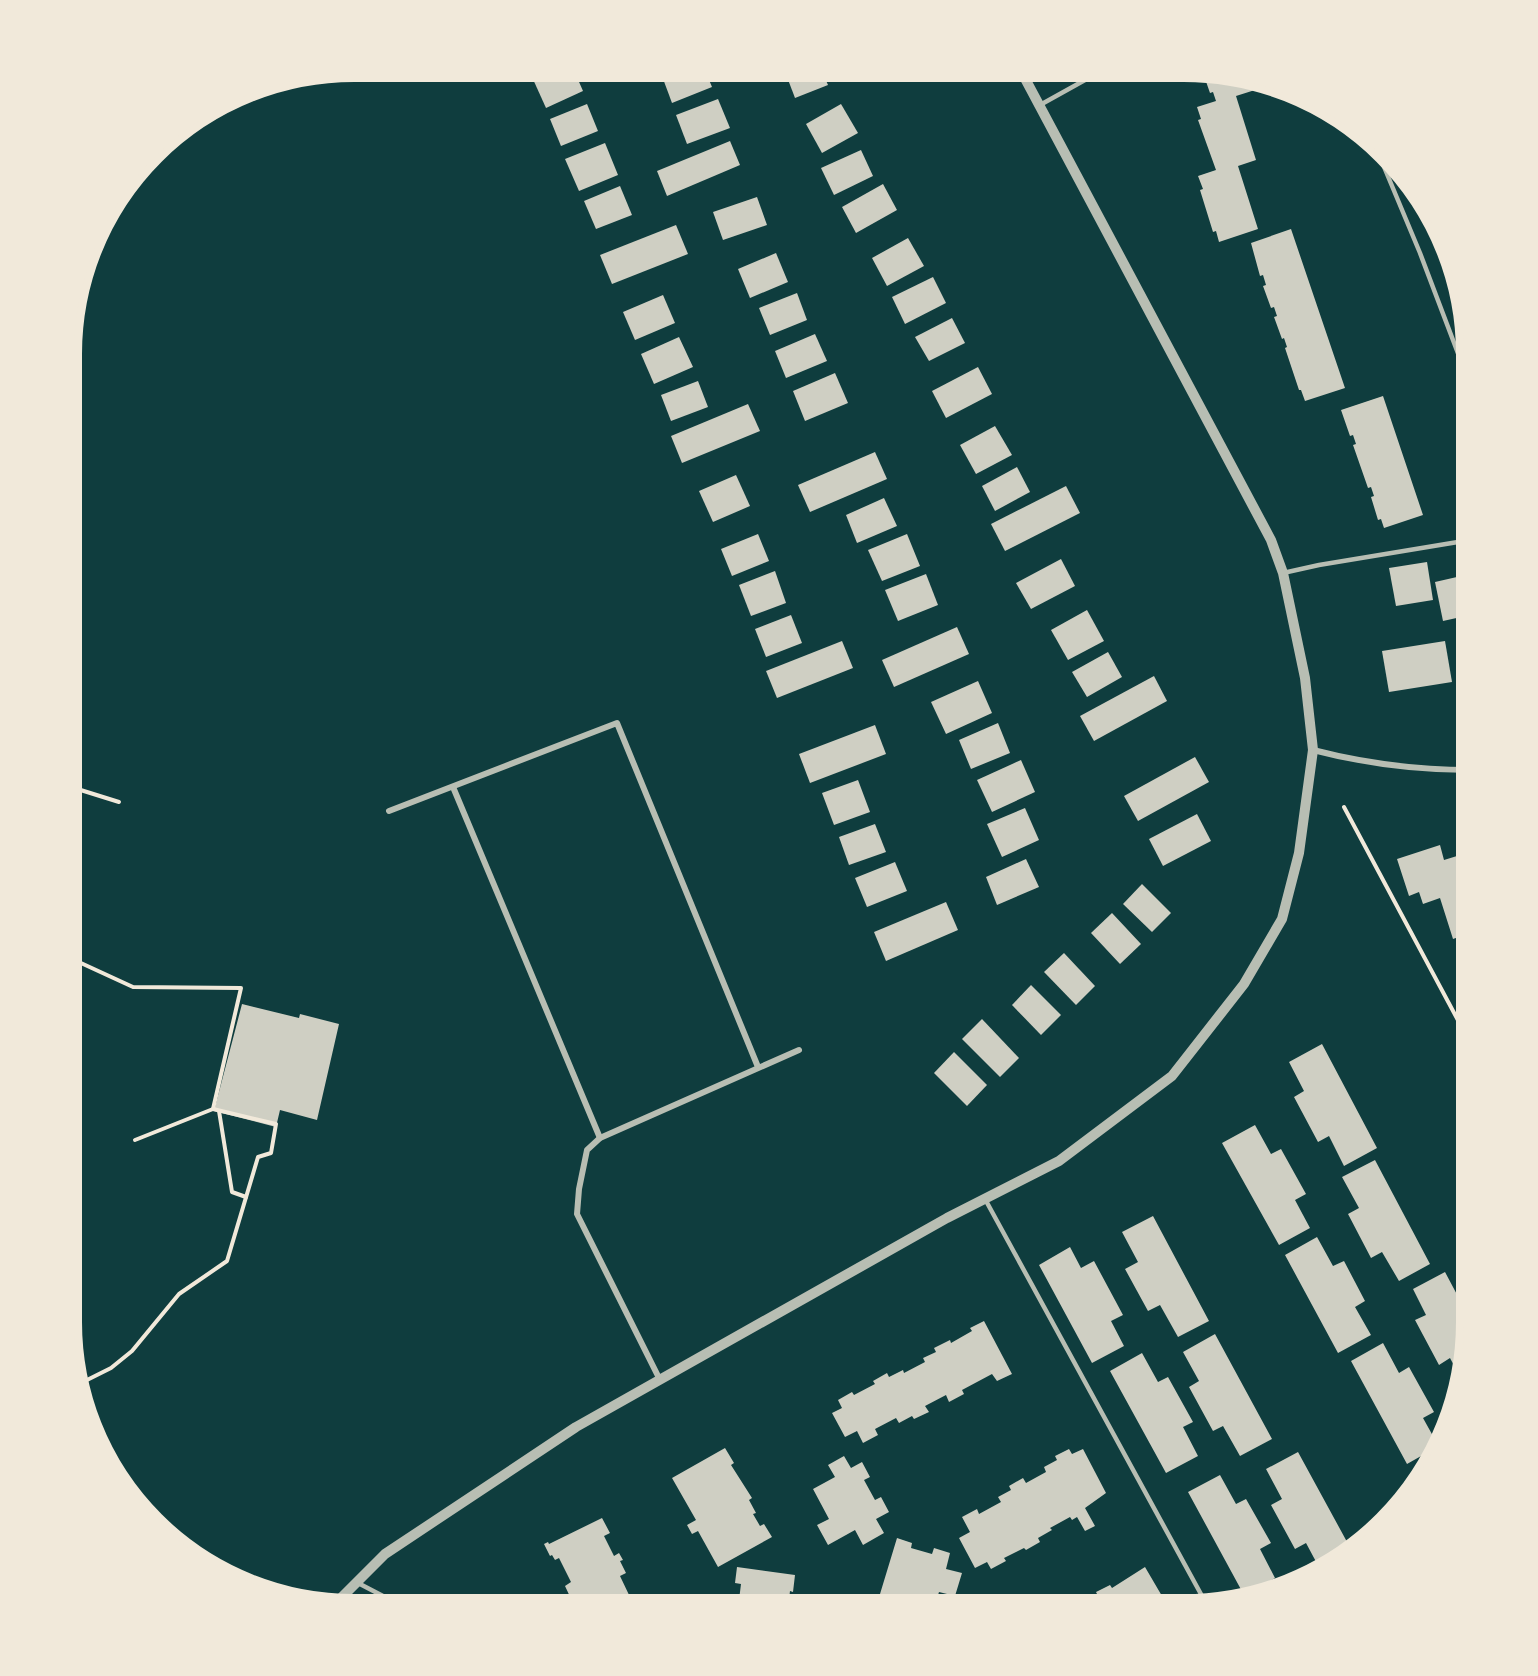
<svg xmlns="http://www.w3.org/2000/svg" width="1538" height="1676" viewBox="0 0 1538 1676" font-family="Ubuntu,sans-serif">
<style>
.building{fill:#cfcfc3}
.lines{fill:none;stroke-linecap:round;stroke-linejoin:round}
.path{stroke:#f1e9da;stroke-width:4}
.service{stroke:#b8beb3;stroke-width:4.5}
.minor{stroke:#b8beb3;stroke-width:6}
.tertiary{stroke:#b8beb3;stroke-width:10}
.rim{fill:none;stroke:#f1e9da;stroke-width:8}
</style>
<rect width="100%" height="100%" fill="#0f3d3e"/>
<g class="building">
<path d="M552,68h21l10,23 -37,17 -14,-31z"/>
<path d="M682,68h22l8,19 -40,16 -10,-27z"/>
<path d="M784,69h37l7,16 -33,13z"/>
<path d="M1202,70h19l31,12 3,8 -19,6 20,64 -18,6 20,63 -39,13 -3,-11 -3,1 -13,-42 3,-1 -5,-13 18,-6 -18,-50 3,-1 -4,-12 19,-6 -3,-9 -3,1z"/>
<path d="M718,99l12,29 -43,16 -11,-29z"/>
<path d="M587,104l11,27 -37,15 -11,-27z"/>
<path d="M841,104l17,29 -36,20 -16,-29z"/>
<path d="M730,141l10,24 -73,31 -10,-25z"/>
<path d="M605,143l13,32 -39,16 -14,-32z"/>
<path d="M861,150l12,26 -39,19 -13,-27z"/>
<path d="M883,184l14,26 -41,23 -14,-26z"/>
<path d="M620,186l12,29 -36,14 -12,-28z"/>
<path d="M757,197l10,28 -44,15 -10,-28z"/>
<path d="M676,225l12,29 -76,30 -12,-29z"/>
<path d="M1291,229l54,159 -40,13 -4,-11h-2l-14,-42 2,-1 -3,-9 -2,1 -8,-22 3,-1 -3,-9 -3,1 -8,-22 3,-1 -3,-10 -3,1 -9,-33z"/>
<path d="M908,238l16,28 -37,20 -15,-28z"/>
<path d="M776,253l12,29 -38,16 -12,-29z"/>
<path d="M933,277l13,26 -41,21 -13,-27z"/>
<path d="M797,293l10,27 -37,15 -11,-27z"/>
<path d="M663,295l12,28 -40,17 -12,-28z"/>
<path d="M952,318l13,25 -36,18 -14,-24z"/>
<path d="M815,334l12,27 -41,17 -11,-27z"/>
<path d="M679,337l14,30 -39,17 -13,-30z"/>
<path d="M978,367l14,27 -46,24 -14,-27z"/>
<path d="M835,373l13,30 -43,18 -12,-30z"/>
<path d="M698,381l10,26 -37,14 -10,-26z"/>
<path d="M1383,396l40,119 -39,13 -3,-9 -3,1 -7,-23 3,-1 -3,-9 -3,1 -15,-43 3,-1 -3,-9 -3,1 -9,-26z"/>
<path d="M748,404l12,27 -78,32 -11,-27z"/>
<path d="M995,426l17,29 -36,19 -16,-29z"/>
<path d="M875,452l12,27 -77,33 -12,-27z"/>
<path d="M1017,467l13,25 -35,19 -13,-25z"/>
<path d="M736,475l14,31 -37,16 -14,-31z"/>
<path d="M1066,486l14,27 -75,38 -14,-27z"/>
<path d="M884,498l13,28 -40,17 -11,-28z"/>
<path d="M758,534l11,27 -37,15 -11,-27z"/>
<path d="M907,534l13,32 -38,15 -14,-31z"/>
<path d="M1061,559l14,27 -44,23 -15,-26z"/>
<path d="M1427,562l6,38 -37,6 -7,-38z"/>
<path d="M775,571l11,32 -35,13 -12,-31z"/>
<path d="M926,574l12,31 -40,16 -13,-31z"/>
<path d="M1470,574v41l-27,6 -8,-39z"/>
<path d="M1087,610l17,31 -36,19 -17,-30z"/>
<path d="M791,615l11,28 -36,14 -11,-28z"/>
<path d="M957,627l12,27 -75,33 -12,-27z"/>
<path d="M842,641l11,27 -76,30 -11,-27z"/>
<path d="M1445,641l7,41 -63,10 -7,-41z"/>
<path d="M1108,652l14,25 -35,20 -15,-25z"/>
<path d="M1470,655v48l-2,1 -12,-46z"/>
<path d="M1154,676l13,25 -73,40 -14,-25z"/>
<path d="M978,681l14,32 -46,21 -15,-32z"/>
<path d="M998,723l12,30 -39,16 -12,-29z"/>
<path d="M875,725l11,29 -76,29 -11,-29z"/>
<path d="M1195,757l14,25 -71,39 -14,-25z"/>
<path d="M1021,760l14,32 -43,20 -15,-32z"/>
<path d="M858,780l12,32 -36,13 -12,-32z"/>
<path d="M1025,808l14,32 -37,17 -15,-33z"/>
<path d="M1197,814l14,27 -48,25 -14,-27z"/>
<path d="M875,824l11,28 -37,13 -10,-28z"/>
<path d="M1440,845l4,15 26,-8v81l-17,6 -13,-41 -17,6 -4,-12 -10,4 -12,-37z"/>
<path d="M1026,859l13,28 -42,18 -11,-28z"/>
<path d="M895,862l12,29 -40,16 -12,-29z"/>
<path d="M1142,884l29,29 -19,19 -29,-28z"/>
<path d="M946,902l12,28 -72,31 -12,-29z"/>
<path d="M1112,913l29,31 -21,20 -29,-31z"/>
<path d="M1064,953l31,33 -19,19 -32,-33z"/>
<path d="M1031,985l30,30 -20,20 -29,-30z"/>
<path d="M242,1004l57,14 1,-4 39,10 -22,96 -37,-10 -4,17 -62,-16z"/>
<path d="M982,1019l37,39 -19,19 -38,-38z"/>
<path d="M1322,1044l55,104 -33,18 -15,-30 -11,6 -24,-45 10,-6 -15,-29z"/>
<path d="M954,1052l33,33 -20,21 -33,-33z"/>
<path d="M1255,1125l16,29 10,-5 25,45 -11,6 15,28 -31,17 -57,-102z"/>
<path d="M1375,1160l55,104 -31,17 -17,-29 -11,6 -23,-44 11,-6 -17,-31z"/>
<path d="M1153,1216l56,105 -31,16 -18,-32 -12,6 -23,-42 13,-7 -16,-30z"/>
<path d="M1317,1237l16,29 11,-5 21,40 -10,6 16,28 -33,18 -53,-98z"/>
<path d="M1070,1247l11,21 13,-7 29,54 -12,6 13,25 -32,17 -53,-98z"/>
<path d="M1445,1272l25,47v21l-11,35 -9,-17 -11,7 -24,-45 11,-5 -13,-26z"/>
<path d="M984,1321l28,53 -15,7 -5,-7 -30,16 2,4 -15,8 -3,-7 -21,11 4,6 -15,7 -2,-3 -13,7 -3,-5 -21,11 3,6 -15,8 -6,-12 -12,6 -13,-24 10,-5 -4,-8 14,-8 2,3 21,-11 -2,-3 14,-8 2,4 14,-7 1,3 21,-11 -2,-4 13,-6 -2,-4 16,-8 1,3 21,-12 -2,-3z"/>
<path d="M1215,1334l57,105 -32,17 -17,-30 -10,5 -24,-44 10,-6 -16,-29z"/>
<path d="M1383,1343l16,30 10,-6 25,45 -11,6 15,27 -1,2 -30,17 -56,-103z"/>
<path d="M1142,1353l16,29 10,-5 25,45 -10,5 15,29 -32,17 -56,-102z"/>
<path d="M725,1448l9,15 -3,2 21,33 -3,2 7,13 -3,1 7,12 4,-2 8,13 -54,30 -20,-36 -6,3 -5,-9 9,-5 -24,-42z"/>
<path d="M1069,1449l3,5 11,-5 23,44 -21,15 10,18 -10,5 -8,-14 -5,3 -2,-3 -20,11 2,2 -14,8 2,4 -14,8 -2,-2 -20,10 2,3 -15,8 -4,-7 -12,6 -16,-30 11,-6 -8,-15 15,-8 2,5 22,-12 -3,-5 13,-7 -2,-4 14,-8 3,5 20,-11 -2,-5 13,-7 -2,-4z"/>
<path d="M1298,1452l54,99 -9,9 -22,11 -15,-28 -11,6 -24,-44 11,-6 -16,-30z"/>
<path d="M844,1456l7,12 11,-6 8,15 -6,3 11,20 6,-3 8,15 -13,7 8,14 -21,12 -8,-15 -27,15 -11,-20 12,-6 -16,-30 22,-12 -7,-12z"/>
<path d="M1220,1475l16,29 10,-5 25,44 -11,6 15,29 -31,17 -56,-103z"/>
<path d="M602,1518l8,15 -6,3 10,20 5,-3 4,7 -3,1 6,12 -6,3 10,21 6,-3 7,14h-64l-4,-8 -3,1 -7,-15 6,-4 -12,-24 -4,2 -3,-5 -2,1 -6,-12 4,-2 1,2z"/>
<path d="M897,1538l15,5 -1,5 21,6 2,-6 16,5 -4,16 16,4 -7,23 -16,-4 -5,16h-11l-7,-2 1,-2 -37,-10z"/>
<path d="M737,1567l58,8 -2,17 -3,-1 -2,17h-50l3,-24 -6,-1z"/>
<path d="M1145,1567l24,41h-86l3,-2 -1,-2 13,-8 -2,-4 14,-7 2,3z"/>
</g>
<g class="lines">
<g class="path">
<path d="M202,117l102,-41"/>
<path d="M71,787l48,15"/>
<path d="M1344,807l116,217 10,9"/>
<path d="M70,958l63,29 108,1 -28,121 63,15 -5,29 -13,4 -31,104 -48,33 -47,57 -21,17 -34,17"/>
<path d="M219,1111l13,81 14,5"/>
<path d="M135,1140l78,-31"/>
</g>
<g class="service">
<path d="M1040,105l63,-35"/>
<path d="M1377,150l43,103 50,132"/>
<path d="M1283,573l36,-8 151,-25"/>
<path d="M985,1199l223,408"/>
<path d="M358,1583l48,25"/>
</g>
<g class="minor">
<path d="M1313,750c50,13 105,20 157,20"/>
<path d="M453,787l147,351"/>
<path d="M389,811l228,-88 141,344"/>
<path d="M660,1380l-83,-166 2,-25 8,-39 13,-12 199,-88"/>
</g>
<path class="tertiary" d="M332,1607l53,-53 191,-127 371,-209 112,-57 113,-85 72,-92 38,-65 17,-66 14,-103 -8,-72 -22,-105 -12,-33 -251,-471"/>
</g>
<path d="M0 0H1538V1676H0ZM354 78H1184A276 276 0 0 1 1460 354V1322A276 276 0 0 1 1184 1598H354A276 276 0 0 1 78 1322V354A276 276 0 0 1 354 78Z" fill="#f1e9da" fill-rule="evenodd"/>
<path class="rim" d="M354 78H1184A276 276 0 0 1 1460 354V1322A276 276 0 0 1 1184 1598H354A276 276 0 0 1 78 1322V354A276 276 0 0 1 354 78Z"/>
</svg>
